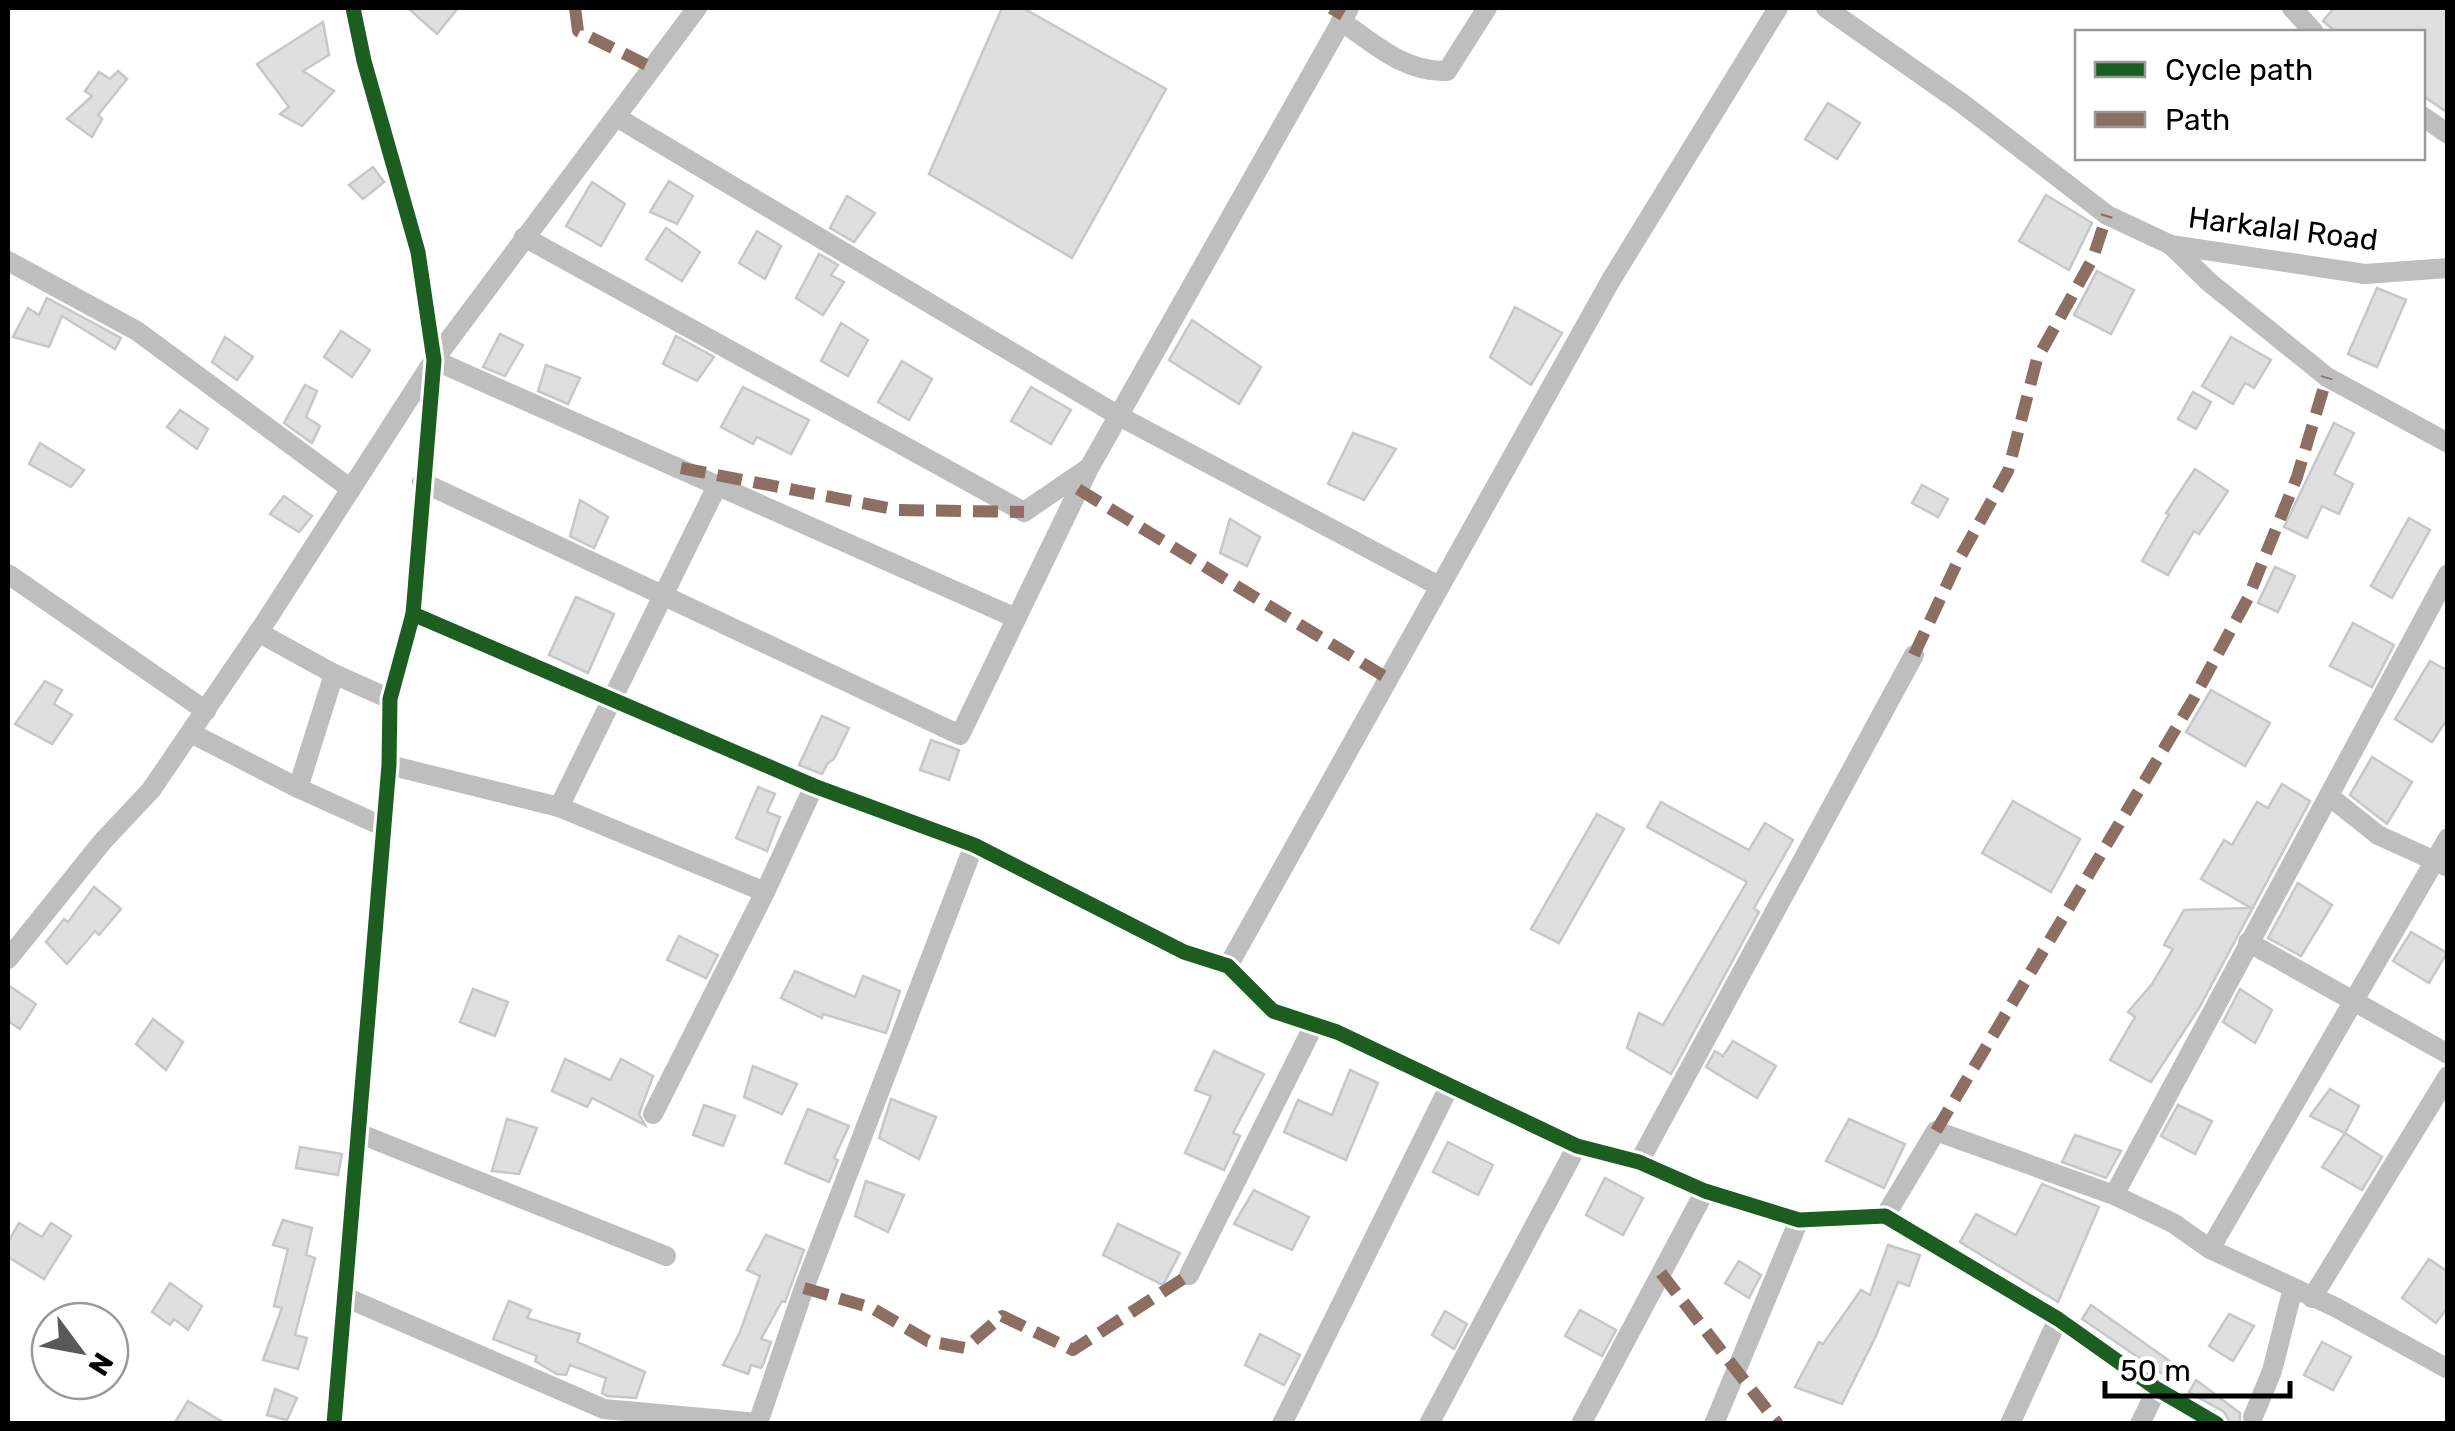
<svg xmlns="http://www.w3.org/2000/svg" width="2455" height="1431" viewBox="0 0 2455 1431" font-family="Rubik,sans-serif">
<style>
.building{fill:#dfdfdf;stroke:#c7c7c7;stroke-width:2.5}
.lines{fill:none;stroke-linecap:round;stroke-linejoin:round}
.street{stroke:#bebebe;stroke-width:20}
.quiet{stroke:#8d6e63;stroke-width:12;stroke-dasharray:25 12;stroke-linecap:butt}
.cycleway-casing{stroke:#fff;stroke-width:21}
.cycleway{stroke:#1b5e20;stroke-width:15}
.labels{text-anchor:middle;stroke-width:9;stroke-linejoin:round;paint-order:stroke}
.street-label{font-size:30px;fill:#000;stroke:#fff}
</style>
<rect width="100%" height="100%" fill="#fff"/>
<g class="building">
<path d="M408,8h50l-21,26z"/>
<path d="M1002,8h21l143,81 -94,169 -143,-84z"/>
<path d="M2334,8h114v105l-26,-18v-63h-86l-13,-11z"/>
<path d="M323,22l6,33 -26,16 31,20 -32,35 -22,-12 9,-7 -32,-43z"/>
<path d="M118,71l9,8 -29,36 4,4 -10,18 -25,-18 25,-23 -7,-5 14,-19 11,7z"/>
<path d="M1828,103l32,20 -23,36 -32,-20z"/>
<path d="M373,167l11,15 -21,17 -14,-14z"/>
<path d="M669,181l24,15 -16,28 -27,-12z"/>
<path d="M592,182l33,22 -24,42 -35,-20z"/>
<path d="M2046,195l46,28 -23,47 -50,-29z"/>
<path d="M847,196l28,17 -21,29 -24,-14z"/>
<path d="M666,228l34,24 -18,29 -36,-22z"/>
<path d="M757,231l24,15 -16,33 -26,-16z"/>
<path d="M819,254l19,11 -7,10 13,7 -21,33 -27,-17z"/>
<path d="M2097,271l37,19 -23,44 -37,-19z"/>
<path d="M2377,288l29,12 -29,67 -29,-13z"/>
<path d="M47,298l74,40 -6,11 -53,-33 -13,31 -36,-10 15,-29 11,7z"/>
<path d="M1515,307l47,26 -31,52 -41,-28z"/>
<path d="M1192,320l69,47 -22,37 -70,-44z"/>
<path d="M841,323l27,17 -20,36 -27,-15z"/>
<path d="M341,331l29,19 -18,27 -28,-20z"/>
<path d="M500,334l23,11 -18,31 -22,-9z"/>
<path d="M676,336l38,21 -17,24 -34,-17z"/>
<path d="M225,337l28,20 -16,23 -25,-18z"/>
<path d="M2231,337l40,23 -17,28 -9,-5 -12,21 -31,-18z"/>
<path d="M902,361l30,18 -23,41 -31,-18z"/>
<path d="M546,365l34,13 -12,26 -30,-13z"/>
<path d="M305,385l12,6 -11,26 14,9 -8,17 -28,-20z"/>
<path d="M743,387l66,33 -18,34 -34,-17 -4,7 -32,-17z"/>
<path d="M1031,387l40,23 -20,34 -40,-23z"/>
<path d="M2193,392l18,10 -15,27 -18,-10z"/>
<path d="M180,410l28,19 -11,20 -30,-22z"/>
<path d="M2334,423l20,10 -20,41 19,10 -14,30 -17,-8 -15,32 -23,-11z"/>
<path d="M1353,433l43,16 -32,51 -36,-16z"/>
<path d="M40,443l44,27 -13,17 -42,-23z"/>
<path d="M2195,469l33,22 -29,43 -5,-3 -26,44 -26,-14 27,-47 -3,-1z"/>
<path d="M1922,485l26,14 -10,18 -26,-14z"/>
<path d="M284,496l28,20 -13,16 -29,-18z"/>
<path d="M580,500l28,17 -14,31 -24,-12z"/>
<path d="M2409,518l21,12 -38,68 -21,-12z"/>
<path d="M1230,519l30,18 -13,29 -27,-13z"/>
<path d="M2275,567l20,9 -17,36 -20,-9z"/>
<path d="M576,597l38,17 -26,59 -39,-18z"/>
<path d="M2353,623l41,22 -22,42 -42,-21z"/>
<path d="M2430,661l18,10v47l-16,24 -37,-23z"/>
<path d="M45,681l17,9 -8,14 18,11 -20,29 -37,-20z"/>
<path d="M2211,690l59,33 -25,43 -59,-34z"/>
<path d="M822,716l27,12 -15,31 -6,4 -6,11 -23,-9z"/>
<path d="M931,740l28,10 -10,30 -29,-10z"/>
<path d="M2372,757l40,25 -25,42 -37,-29z"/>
<path d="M2282,784l28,17 -111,207 -48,74 -41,-22 25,-43 -7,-5 24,-28 21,-35 -9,-4 20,-35 67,-2 -50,-29 23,-39 8,5 25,-43 11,6z"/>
<path d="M758,787l17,7 -8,18 13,5 -13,34 -31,-13z"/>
<path d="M2013,801l67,38 -29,53 -69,-39z"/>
<path d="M1661,802l88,48 16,-27 28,17 -39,68 5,4 -88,162 -44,-26 12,-35 24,12 84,-143 -100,-55z"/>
<path d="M1597,814l27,15 -65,114 -28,-14z"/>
<path d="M2298,883l34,22 -31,51 -33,-18z"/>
<path d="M94,887l27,22 -22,26 -4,-4 -28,33 -21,-22 18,-23 4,3z"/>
<path d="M2411,932l36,21 -18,30 -36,-22z"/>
<path d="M679,936l39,19 -12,23 -39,-18z"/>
<path d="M795,971l60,26 8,-21 37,15 -14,42 -63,-19 -1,4 -41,-20z"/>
<path d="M8,985l28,19 -16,25 -12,-8z"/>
<path d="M473,989l35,13 -13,34 -35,-14z"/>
<path d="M2240,989l32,21 -17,33 -32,-21z"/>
<path d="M153,1019l30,23 -17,28 -30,-26z"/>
<path d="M1733,1041l43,25 -19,32 -51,-31 9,-16 8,5z"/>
<path d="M1214,1051l50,23 -31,59 7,3 -16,34 -39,-17 26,-57 -16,-6z"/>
<path d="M565,1059l45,21 11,-21 32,17 -14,38 6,11 -53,-27 -5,9 -35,-16z"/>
<path d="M753,1066l44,18 -15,30 -38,-17z"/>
<path d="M1350,1070l28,13 -32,77 -62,-28 14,-32 34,15z"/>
<path d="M2330,1089l29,17 -14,27 -35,-17z"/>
<path d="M891,1099l45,18 -17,42 -40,-21z"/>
<path d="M704,1105l31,11 -12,30 -30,-11z"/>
<path d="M2178,1105l34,16 -17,33 -34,-18z"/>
<path d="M808,1109l41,17 -15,32 4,2 -9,22 -44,-19z"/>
<path d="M507,1119l30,9 -18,46 -27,-3z"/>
<path d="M1849,1119l56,25 -21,44 -58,-27z"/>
<path d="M2345,1133l37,24 -20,33 -40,-23z"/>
<path d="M2075,1135l46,16 -15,27 -44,-16z"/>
<path d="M1448,1142l45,23 -15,30 -45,-23z"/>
<path d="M300,1147l42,7 -4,21 -42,-7z"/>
<path d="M1605,1178l38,20 -20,37 -37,-20z"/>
<path d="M866,1181l38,14 -16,37 -33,-16z"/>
<path d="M2042,1184l57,23 -41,95 -98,-60 16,-28 40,21z"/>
<path d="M1254,1190l55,27 -17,33 -58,-26z"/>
<path d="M283,1220l29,8 -6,27 9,3 -20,77 12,3 -9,31 -35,-9 19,-52 -8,-2 14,-57 -15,-4z"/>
<path d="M19,1223l23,14 9,-14 20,13 -27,43 -36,-22v-15z"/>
<path d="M1118,1224l62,29 -17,32 -60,-30z"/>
<path d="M766,1235l38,15 -19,52 -3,-1 -21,38 10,3 -7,20 -3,6 -10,-3 -3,9 -25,-9 17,-33 20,-56 -13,-6z"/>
<path d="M1888,1245l32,10 -11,31 -11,-4 -23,56 -33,66 -47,-17 24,-45 4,2 38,-54 9,5z"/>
<path d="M2429,1259l19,13v35l-12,16 -34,-25z"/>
<path d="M1739,1261l22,14 -12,23 -24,-15z"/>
<path d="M170,1283l32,23 -14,24 -14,-11 -4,6 -18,-13z"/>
<path d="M509,1301l22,9 -4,8 53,16 -3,8 68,30 -9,26 -29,-2 -5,-3 4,-15 -36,-13 -4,10 -9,-1 -22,-13 2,-5 -44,-17z"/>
<path d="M2091,1305l87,62 -8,12 -88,-60z"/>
<path d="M1580,1310l36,20 -14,26 -37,-20z"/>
<path d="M1445,1311l22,13 -13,25 -22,-14z"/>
<path d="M2229,1314l25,12 -21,35 -24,-15z"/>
<path d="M1260,1334l40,21 -16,30 -39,-20z"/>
<path d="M2322,1342l29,15 -18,33 -29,-15z"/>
<path d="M2196,1380l44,33v11h-9l-7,-12 -35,-20z"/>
<path d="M275,1389l22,9 -10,22 -20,-5z"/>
<path d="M188,1401l38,23h-52z"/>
</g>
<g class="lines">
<g class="street">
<path d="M1826,8l137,96 144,111 64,30 194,29 83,-6"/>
<path d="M2292,8l22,24"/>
<path d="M1341,21c32,22 64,52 106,50l40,-63"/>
<path d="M2422,116l26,18"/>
<path d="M618,118l501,298 320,170"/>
<path d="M524,237l500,275 63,-43"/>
<path d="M2171,245l38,37 118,95 121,66"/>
<path d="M8,261l129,70 214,158"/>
<path d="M434,360l582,258"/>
<path d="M422,482l538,253 129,-267 260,-460"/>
<path d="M8,574l198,137"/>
<path d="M413,614l401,172 160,59 210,107 44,14 45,45 64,21 240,114 62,16 66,29 94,29 86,-4 173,103 99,70 60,35"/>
<path d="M258,632l76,42 56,25"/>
<path d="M191,733l107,55 84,38"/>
<path d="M389,765l170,42 206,85"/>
<path d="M298,788l36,-114"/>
<path d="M2329,796l49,39 70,32"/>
<path d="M559,807l159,-323"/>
<path d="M2248,942l200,112"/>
<path d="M8,959l95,-118 48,-51 111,-163 172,-267 263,-352"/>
<path d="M1228,966l383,-686 167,-272"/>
<path d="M653,1114l112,-222 49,-106"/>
<path d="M358,1133l308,123"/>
<path d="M1639,1162l275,-507"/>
<path d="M2114,1195l334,-621"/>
<path d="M1885,1216l51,-85 178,64 59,28 37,26 125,58 113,62"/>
<path d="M2210,1249l238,-411"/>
<path d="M1189,1275l125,-250"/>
<path d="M345,1297l259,112 154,14 46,-135 170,-443"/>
<path d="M2312,1298l136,-222"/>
<path d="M2253,1417l19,-46 21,-83"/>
<path d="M334,1424l55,-659 1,-66 23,-85 21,-254 -16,-108 -54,-191 -11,-53"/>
<path d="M1282,1424l167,-337"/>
<path d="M1429,1424l148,-278"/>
<path d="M1581,1424l124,-233"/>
<path d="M1714,1424l85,-204"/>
<path d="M2010,1424l48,-105"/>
<path d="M2140,1424l17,-35"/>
</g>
<g class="quiet">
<path d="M575,8l3,23 75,37"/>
<path d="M1331,8l12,7"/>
<path d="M681,468l217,42 126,2"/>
<path d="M1078,489l309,189"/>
<path d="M1914,655l43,-92 51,-92 29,-112 56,-101 14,-43"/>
<path d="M1936,1131l258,-433 54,-100 49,-121 30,-100"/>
<path d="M1661,1273l117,151"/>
<path d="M804,1288l68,20 56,33 37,7 37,-32 71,34 116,-75"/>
</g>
<defs>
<g id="cycleway">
<path d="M413,614l401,172 160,59 210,107 44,14 45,45 64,21 240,114 62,16 66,29 94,29 86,-4 173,103 99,70 60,35"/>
<path d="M334,1424l55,-659 1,-66 23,-85 21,-254 -16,-108 -54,-191 -11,-53"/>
</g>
</defs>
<use href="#cycleway" class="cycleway-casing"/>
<use href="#cycleway" class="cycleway"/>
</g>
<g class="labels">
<g class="street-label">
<text transform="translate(2283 229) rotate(7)" y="10">Harkalal Road</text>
</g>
</g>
<rect width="2455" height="1431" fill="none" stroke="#000000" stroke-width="20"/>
<rect x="2075" y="30" width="350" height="130" fill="#ffffff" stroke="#999999" stroke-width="2.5"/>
<rect x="2095" y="62" width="50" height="15" fill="#1b5e20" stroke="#999999" stroke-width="2.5"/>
<text x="2165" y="80" font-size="30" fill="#000000">Cycle path</text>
<rect x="2095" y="112" width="50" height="15" fill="#8d6e63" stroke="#999999" stroke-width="2.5"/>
<text x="2165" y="130" font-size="30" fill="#000000">Path</text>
<g transform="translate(80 1351) rotate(122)"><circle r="48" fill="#ffffff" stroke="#999999" stroke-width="2.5"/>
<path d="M0-8L18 38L0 25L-18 38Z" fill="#595959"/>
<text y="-15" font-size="28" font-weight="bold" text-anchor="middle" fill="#000000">N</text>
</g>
<path d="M2105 1381v15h185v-15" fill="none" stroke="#000000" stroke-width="5"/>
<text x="2120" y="1381" font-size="30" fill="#000000" stroke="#ffffff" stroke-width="8" paint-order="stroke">50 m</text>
</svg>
